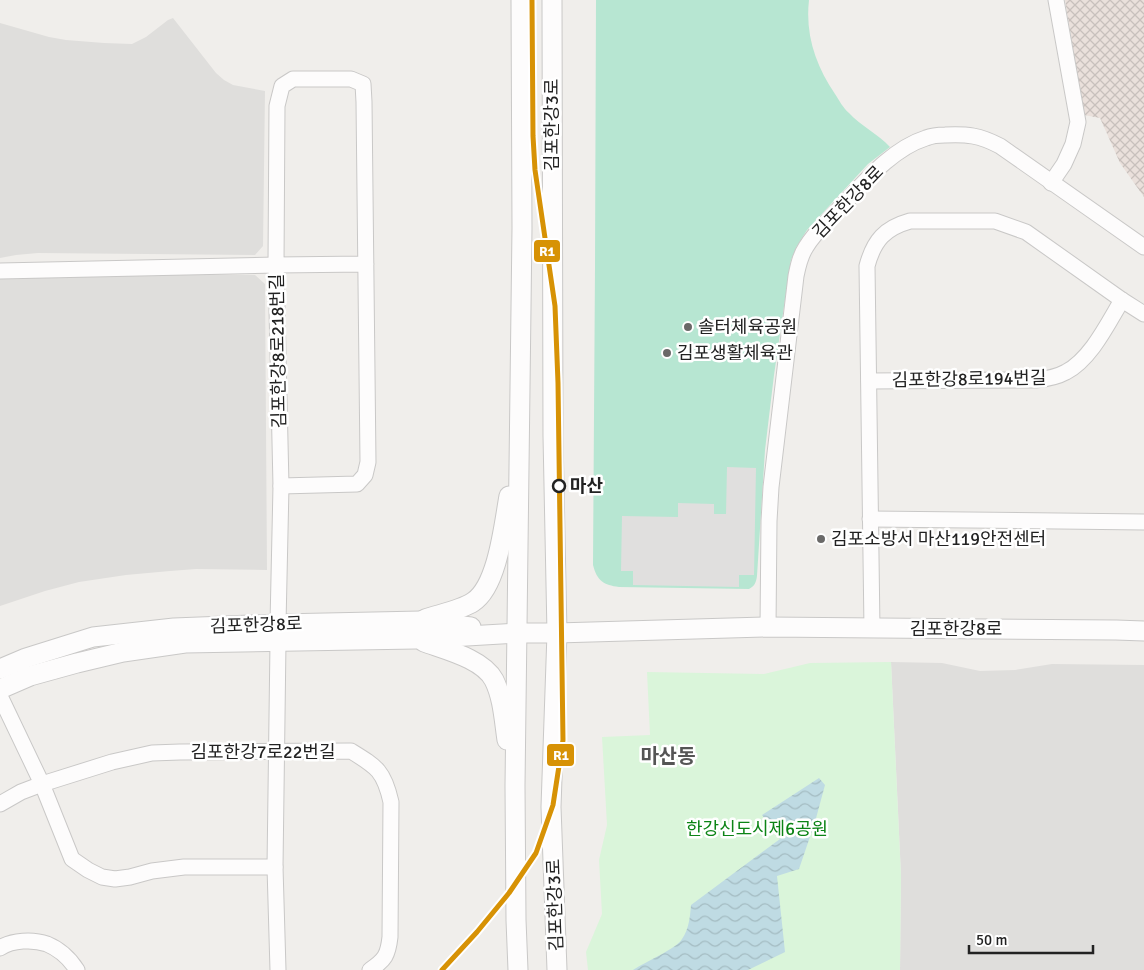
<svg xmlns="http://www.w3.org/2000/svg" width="1144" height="970" viewBox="0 0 1144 970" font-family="Signika,'Noto Sans KR',sans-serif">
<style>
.residential{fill:#dfdedc}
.military{fill:url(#military-cross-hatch)}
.park{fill:#daf5da}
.pitch{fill:#b7e6d2}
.parking{fill:#e0dfde}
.water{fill:url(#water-waves)}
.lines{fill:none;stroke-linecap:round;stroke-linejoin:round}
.minor-casing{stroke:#c9c8c7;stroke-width:17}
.tertiary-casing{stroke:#c9c8c7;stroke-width:21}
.minor{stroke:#fdfcfc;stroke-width:15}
.tertiary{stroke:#fdfcfc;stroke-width:19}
.rail-1-casing{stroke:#fff;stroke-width:9}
.rail-1{stroke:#d79205;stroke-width:5}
.poi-dot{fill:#6a6968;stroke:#fff;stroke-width:2}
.stop-dot{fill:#fff;stroke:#222;stroke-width:2.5}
.labels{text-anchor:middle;stroke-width:5;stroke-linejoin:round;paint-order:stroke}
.street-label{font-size:18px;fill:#222;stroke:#fff}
.poi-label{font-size:18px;fill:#222;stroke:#fff;text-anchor:start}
.stop-label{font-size:18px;font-weight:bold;fill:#222;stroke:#fff;text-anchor:start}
.park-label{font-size:18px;fill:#0c8416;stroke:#fff}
.quarter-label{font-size:20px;font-weight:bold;fill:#555;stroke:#fff}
.line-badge{stroke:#fff;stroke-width:2}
.badge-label{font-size:14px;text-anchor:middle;font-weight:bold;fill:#fff}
</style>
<defs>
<pattern id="military-cross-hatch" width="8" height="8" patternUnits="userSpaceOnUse" patternTransform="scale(1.25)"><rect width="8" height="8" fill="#eae0db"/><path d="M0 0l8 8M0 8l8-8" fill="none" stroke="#c8c0bc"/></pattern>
<pattern id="water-waves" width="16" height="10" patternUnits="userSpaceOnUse" patternTransform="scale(1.25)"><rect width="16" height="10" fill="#bfdbe3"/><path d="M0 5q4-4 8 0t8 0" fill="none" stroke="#a4bcc2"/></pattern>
</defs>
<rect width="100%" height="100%" fill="#f0eeeb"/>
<g class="residential">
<path d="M173,18l43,55 8,7 9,5 32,6 -2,155 -8,9 -217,-2 -22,2 -16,3v-235l49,14 17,3 38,3 28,1 14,-7 22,-17z"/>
<path d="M40,275h215l10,9 2,286 -71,-1 -26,2 -44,4 -47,7 -34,9 -45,15v-327l13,-3z"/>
<path d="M891,662l51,1 38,8 35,-1 37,-6 92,1v305h-244l1,-94z"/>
</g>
<path class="military" d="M1065,0h79v197l-24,-34 -20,-45 -16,-3z"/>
<path class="park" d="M891,662l10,214 -1,94h-312l-2,-18 16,-38 -3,-54 8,-35 -5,-88 48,-2 -3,-63 117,2 46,-11z"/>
<path class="pitch" d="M596,0h213c-4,35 7,66 26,94 4,6 8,14 14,19 12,13 29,21 41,34l-22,17 -61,66 -10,16 -6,14 -3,19 -14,96 -9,75 -8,126c-1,6 -2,10 -8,13l-130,-2c-15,-2 -22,-6 -26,-22l2,-298z"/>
<path class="parking" d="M727,467l29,1 -2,107h-15v12l-106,-2v-14h-12l1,-55 56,1v-14l36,1v10h12z"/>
<path class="water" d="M819,778l6,7 -10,37 -16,47 -22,7 8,76 -37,18h-115c12,-8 43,-21 49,-31 7,-10 8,-22 9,-34l89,-66 -18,-24z"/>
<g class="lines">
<defs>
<g id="minor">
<path d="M1051,183l13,-19 9,-20 5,-22 -22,-122"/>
<path d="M0,271l276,-6 5,221 -3,138"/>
<path d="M869,381l167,-1c10,-1 21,-3 30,-8 25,-13 42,-49 56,-72"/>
<path d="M281,486l76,-2 8,-9 3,-13 -4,-360 -1,-18 -12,-5h-58l-11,7 -5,20 -1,159 90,-1"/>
<path d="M870,519l274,3"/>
<path d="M768,627l1,-106 2,-34 25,-211c2,-10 4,-20 10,-29 8,-14 21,-25 32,-37 25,-26 53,-61 88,-72 5,-2 12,-3 19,-3 22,-1 34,0 55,11l144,101"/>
<path d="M872,629l-5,-363c7,-26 18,-38 43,-45h85l31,11 96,68 22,14"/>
<path d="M278,642l-3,225 3,103"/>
<path d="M0,696l42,88 30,75 16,11 14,7 13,2 15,-2 22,-6 32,-4h91"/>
<path d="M0,804l21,-12 21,-8 70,-22 40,-9 28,-1 171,-1c26,16 33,20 40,51l-1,135c-2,18 -5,23 -20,33"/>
<path d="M0,948c12,-8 33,-9 47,-4 12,5 23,15 30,26"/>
</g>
<g id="tertiary">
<path d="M552,0l1,436 4,197 -6,174 6,163"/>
<path d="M425,619c15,-5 36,-9 48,-17 25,-16 31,-79 36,-106"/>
<path d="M424,642c22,8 59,17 70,38 9,18 10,40 13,60"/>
<path d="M0,669l26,-11 67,-21 81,-9 104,-4 143,-3 50,6"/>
<path d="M0,689l30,-13 47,-13 46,-11 62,-9 231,-4 101,-6h40l211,-6 348,3 28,1"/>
<path d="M518,970l-2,-50 -1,-134 7,-558 -1,-228"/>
</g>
</defs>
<use href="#minor" class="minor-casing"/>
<use href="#tertiary" class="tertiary-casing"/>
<use href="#minor" class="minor"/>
<use href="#tertiary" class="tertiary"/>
<defs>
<path id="rail-1" d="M442,970l35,-38 32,-39 27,-40 17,-48 10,-65 -5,-357 -3,-77 -20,-136 -2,-34 -1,-136"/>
</defs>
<use href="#rail-1" class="rail-1-casing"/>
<use href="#rail-1" class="rail-1"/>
</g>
<g class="poi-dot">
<circle cx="688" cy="327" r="5"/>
<circle cx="667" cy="353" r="5"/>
<circle cx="821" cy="539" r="5"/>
</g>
<circle class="stop-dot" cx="559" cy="486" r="6"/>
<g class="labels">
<g class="street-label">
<text transform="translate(552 125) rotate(-90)" y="6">김포한강3로</text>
<text transform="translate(848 202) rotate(-46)" y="6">김포한강8로</text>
<text transform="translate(278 351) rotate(-91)" y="6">김포한강8로218번길</text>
<text transform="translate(969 379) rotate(-1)" y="6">김포한강8로194번길</text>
<text transform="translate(256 625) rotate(-2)" y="6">김포한강8로</text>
<text x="956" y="635">김포한강8로</text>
<text x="263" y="758">김포한강7로22번길</text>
<text transform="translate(555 905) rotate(-92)" y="6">김포한강3로</text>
</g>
<g class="poi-label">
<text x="698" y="333">솔터체육공원</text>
<text x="677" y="359">김포생활체육관</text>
<text x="831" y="545">김포소방서 마산119안전센터</text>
</g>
<g class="stop-label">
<text x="570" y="492">마산</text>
</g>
<g class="park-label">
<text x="757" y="835">한강신도시제6공원</text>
</g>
<g class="quarter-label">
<text x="668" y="763">마산동</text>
</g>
</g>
<g class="line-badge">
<rect x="533" y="239" width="28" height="24" rx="5" fill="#d79205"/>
<rect x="546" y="743" width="29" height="24" rx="5" fill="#d79205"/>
</g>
<g class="badge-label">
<text x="547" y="256">R1</text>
<text x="561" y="760">R1</text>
</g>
<path d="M969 945v8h124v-8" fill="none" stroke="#222222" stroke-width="2.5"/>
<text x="976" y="945" font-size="15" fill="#222222" stroke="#ffffff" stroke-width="4" paint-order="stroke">50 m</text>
</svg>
